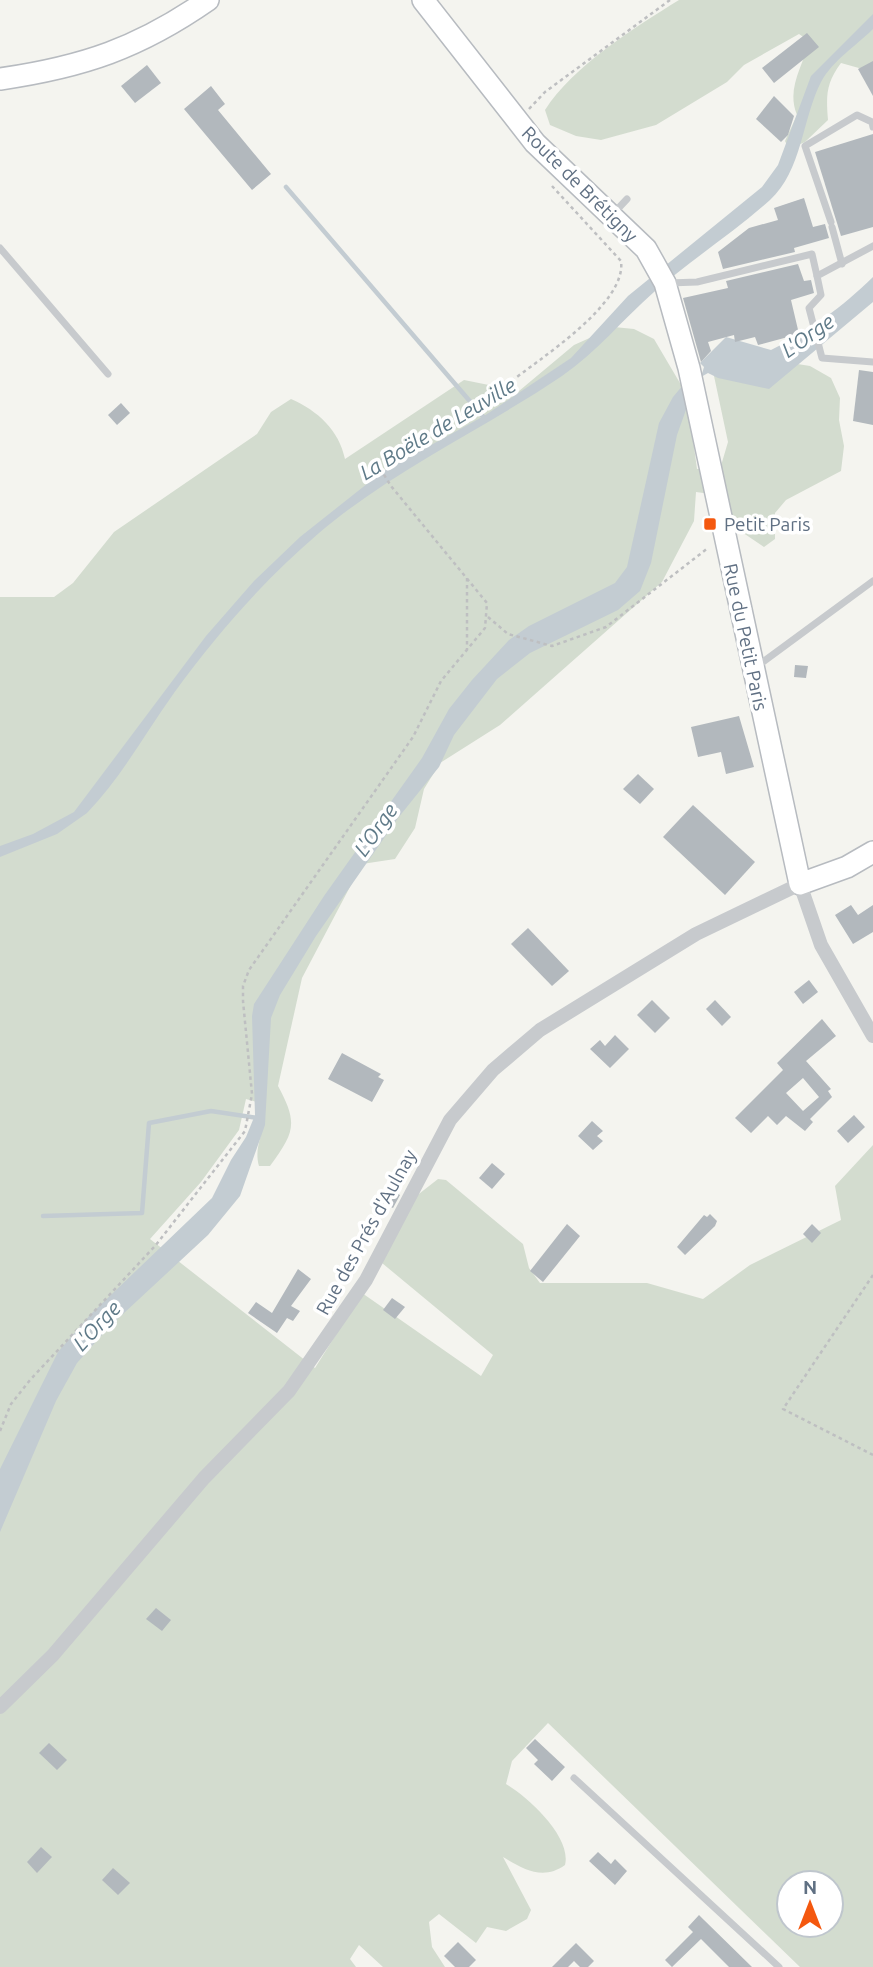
<svg xmlns="http://www.w3.org/2000/svg" width="873" height="1967" viewBox="0 0 873 1967" font-family="Ubuntu,sans-serif">
<style>
.green{fill:#d3dccf;fill-rule:evenodd}
.water{fill:#c3ccd2}
.lines{fill:none;stroke-linecap:round;stroke-linejoin:round}
.stream{stroke:#c3ccd2;stroke-width:4.5}
.building{fill:#b2b8bd;fill-rule:evenodd}
.secondary-casing{stroke:#b7bbc0;stroke-width:24}
.path{stroke:#bebfc1;stroke-width:2.5;stroke-dasharray:3.5 3.5;stroke-linecap:butt}
.lane{stroke:#c7cacd;stroke-width:7}
.street{stroke:#c7cacd;stroke-width:14}
.secondary{stroke:#fff;stroke-width:21}
.poi-dot{fill:#f4580f;stroke:#fff;stroke-width:2.5}
.labels{text-anchor:middle;stroke-width:7;stroke-linejoin:round;paint-order:stroke}
.street-label{font-size:19px;fill:#607083;stroke:#fff}
.poi-label{font-size:19px;fill:#607083;stroke:#fff;text-anchor:start}
.water-label{font-size:21px;font-style:italic;fill:#5f7a88;stroke:#fff}
</style>
<rect width="100%" height="100%" fill="#f4f4ef"/>
<g class="green">
<path d="M679,0h194v64l-7,6 -25,-7c-15,20 -15,33 -13,57l-23,22 -16,7 -4,-8 12,-26c-11,-27 6,-48 12,-74l-10,-7 -55,31 -17,17 -71,43 -55,15 -25,-4 -26,-11 -5,-15c28,-44 89,-82 134,-110z"/>
<path d="M614,327l20,2 20,10 33,56 10,74h23l8,-27 -14,-66 71,-14 25,4 21,12 9,20 -1,22 5,26 -3,25 -55,29 -11,13v26l-11,8 -40,-27 -13,-26 -15,-2 -2,29 -32,61 -162,143 -60,38 -16,26 -9,39 -20,31 -33,5 -60,114 -24,108c20,37 17,46 -8,80h-11c-7,-24 12,-36 -2,-64l-11,-3 -7,31 -38,52 -51,57 165,129 47,-75 119,83 12,-21 -111,-92 33,-66 23,-18 8,1 77,64 6,24 11,15h107l56,16 47,-34 91,-45 -6,-34 38,-41v822h-73l-252,-244 -36,38 -6,23c22,13 66,53 59,81 -22,16 -42,4 -62,-8l28,53 -4,9 -21,12 -19,-4 -11,16 -37,-29 -10,8 3,25 13,20h-62l-24,-22 -9,14 6,8h-356v-1370h54l19,-14 41,-51 143,-98 14,-22 20,-13c27,12 48,31 54,60l119,-79 55,11 55,-46zM789,1883h42v42h-42z"/>
</g>
<g class="water">
<path d="M873,14v15c-17,17 -40,31 -52,53 -19,37 -19,89 -51,118 -37,33 -79,60 -116,92 -31,27 -57,60 -92,84 -80,54 -169,94 -243,157 -55,47 -103,102 -145,160 -28,39 -53,85 -87,120l-30,21 -57,23v-11l33,-12 41,-22 132,-176 48,-55 46,-44 82,-65 102,-56 87,-58 57,-62 134,-109 16,-22 33,-89z"/>
<path d="M873,277v25l-104,87 -51,-11 -10,-5 -7,4 3,-10 -4,-4 26,-26 45,13c40,-20 70,-42 102,-73z"/>
<path d="M693,373l-1,20 -15,42 -26,128 -11,28 -22,19 -88,43 -33,26 -43,56 -15,32 -41,51 -82,118 -36,59 -9,23 -6,107 -25,71 -32,39 -99,92 -32,36 -21,38 -56,131v-63l58,-117 32,-37 122,-117 19,-38 15,-23 9,-22 -3,-99 2,-12 70,-108 98,-138 27,-49 23,-29 37,-40 20,-14 86,-43 12,-16 32,-144 14,-26z"/>
</g>
<g class="lines">
<g class="stream">
<path d="M286,187l200,233"/>
<path d="M43,1216l99,-3 7,-90 62,-12 46,7"/>
</g>
</g>
<g class="building">
<path d="M807,33l12,14 -45,36 -12,-15z"/>
<path d="M873,61v35l-15,-27z"/>
<path d="M147,65l14,18 -26,20 -14,-17z"/>
<path d="M211,86l14,18 -7,6 53,64 -19,16 -68,-81z"/>
<path d="M774,96l20,20 -6,19 -7,7 -25,-23z"/>
<path d="M873,134v93l-32,9 -26,-84z"/>
<path d="M804,198l9,29 12,-3 4,14 -35,10 1,4 -72,17 -5,-17 31,-24 29,-8 -4,-12z"/>
<path d="M798,264l6,17 7,-1 3,13 -23,7 8,34 -41,11 -3,-8 -20,5 -1,-7 -26,7 3,9 -10,11 -18,-64 45,-10 -2,-7z"/>
<path d="M859,370l14,2v53l-20,-4z"/>
<path d="M121,403l9,10 -13,12 -9,-10z"/>
<path d="M795,665l13,1 -2,12 -12,-1z"/>
<path d="M739,716l15,51 -28,7 -5,-22 -23,5 -7,-30z"/>
<path d="M638,774l16,15 -14,15 -17,-15z"/>
<path d="M693,805l62,57 -30,33 -62,-58z"/>
<path d="M851,905l7,10 15,-10v27l-20,12 -18,-29z"/>
<path d="M528,928l41,43 -17,15 -41,-42z"/>
<path d="M809,980l9,12 -15,12 -9,-12z"/>
<path d="M652,1000l18,18 -15,15 -18,-18z"/>
<path d="M715,1000l16,17 -9,9 -16,-17z"/>
<path d="M822,1019l14,17 -30,25 25,28 -3,2 4,6 -22,22 3,3 -8,9 -19,-15 -9,9 -9,-9 -17,17 -16,-15 48,-48 -6,-7zM803,1078l16,19 -16,14 -17,-18z"/>
<path d="M615,1035l14,14 -19,19 -20,-19 10,-9 5,6z"/>
<path d="M342,1053l39,21 -3,3 6,3 -12,22 -44,-23z"/>
<path d="M854,1115l11,12 -17,16 -11,-12z"/>
<path d="M592,1121l11,10 -6,5 6,5 -10,9 -15,-14z"/>
<path d="M492,1163l13,11 -13,15 -13,-11z"/>
<path d="M387,1188l13,7 -7,13 -13,-6z"/>
<path d="M710,1214l7,7 -2,5 -30,29 -8,-8 27,-32 3,2z"/>
<path d="M567,1224l13,12 -37,46 -13,-11z"/>
<path d="M812,1224l9,9 -9,10 -9,-9z"/>
<path d="M298,1269l13,10 -20,27 9,5 -7,10 -6,-3 -10,15 -29,-20 8,-11 16,11z"/>
<path d="M392,1298l13,9 -10,12 -12,-9z"/>
<path d="M156,1608l15,12 -9,11 -16,-12z"/>
<path d="M535,1739l30,28 -13,14 -18,-17 4,-4 -12,-12z"/>
<path d="M49,1743l18,17 -10,10 -18,-17z"/>
<path d="M41,1847l11,10 -15,16 -10,-11z"/>
<path d="M598,1852l13,12 4,-5 12,12 -12,14 -26,-24z"/>
<path d="M113,1868l17,15 -12,12 -16,-15z"/>
<path d="M699,1915l5,5 48,47h-23l-28,-28 -29,28 -7,-7 28,-28 -5,-5z"/>
<path d="M458,1942l18,18 -7,7h-14l-11,-11z"/>
<path d="M576,1943l18,18 -6,6h-8l-6,-6 -6,6h-16z"/>
</g>
<g class="lines">
<defs>
<g id="secondary">
<path d="M423,0l112,143 111,106 19,34 24,85 111,516 47,-17 26,-15"/>
<path d="M0,79c83,-12 139,-31 208,-79"/>
</g>
</defs>
<use href="#secondary" class="secondary-casing"/>
<g class="path">
<path d="M529,109l16,-17 125,-92"/>
<path d="M467,578v71"/>
<path d="M488,617l20,17 44,12 54,-19 102,-79"/>
<path d="M873,1275l-90,134 90,46"/>
<path d="M0,1431l11,-27 19,-24 125,-134 90,-115 7,-37 -9,-93v-15l6,-16 164,-233 28,-56 44,-53 2,-25 -96,-117 -13,-21c11,-23 70,-39 93,-51 13,-7 25,-21 38,-31 30,-24 118,-79 112,-122l-69,-75"/>
</g>
<g class="lane">
<path d="M613,214l14,-15"/>
<path d="M831,222l-26,-76 52,-31 15,7 1,5"/>
<path d="M832,227l10,37"/>
<path d="M873,246l-56,30 4,19 -12,13 13,50 51,4"/>
<path d="M0,248l108,126"/>
<path d="M669,283l28,-1 115,-28 5,22"/>
<path d="M756,667l117,-86"/>
<path d="M574,1778l205,189"/>
</g>
<path class="street" d="M0,1707l53,-52 151,-177 85,-87 77,-111 84,-160 43,-50 47,-40 156,-96 104,-50 21,61 52,91"/>
<use href="#secondary" class="secondary"/>
</g>
<rect class="poi-dot" x="703" y="517" width="14" height="14" rx="3.5"/>
<g class="labels">
<g class="street-label">
<text transform="translate(580 184) rotate(45)" y="7">Route de Brétigny</text>
<text transform="translate(746 637) rotate(78)" y="7">Rue du Petit Paris</text>
<text transform="translate(366 1232) rotate(-61)" y="7">Rue des Prés d'Aulnay</text>
</g>
<g class="poi-label">
<text x="724" y="531">Petit Paris</text>
</g>
<g class="water-label">
<text transform="translate(808 336) rotate(-35)" y="7">L'Orge</text>
<text transform="translate(438 429) rotate(-31)" y="7">La Boële de Leuville</text>
<text transform="translate(376 830) rotate(-55)" y="7">L'Orge</text>
<text transform="translate(97 1326) rotate(-47)" y="7">L'Orge</text>
</g>
</g>
<g transform="translate(810 1904)"><circle r="33" fill="#ffffff" stroke="#bfc6cd" stroke-width="2"/>
<path d="M0-5L12 26L0 18L-12 26Z" fill="#f4580f"/>
<text y="-10" font-size="19" font-weight="bold" text-anchor="middle" fill="#607083">N</text>
</g>
</svg>
